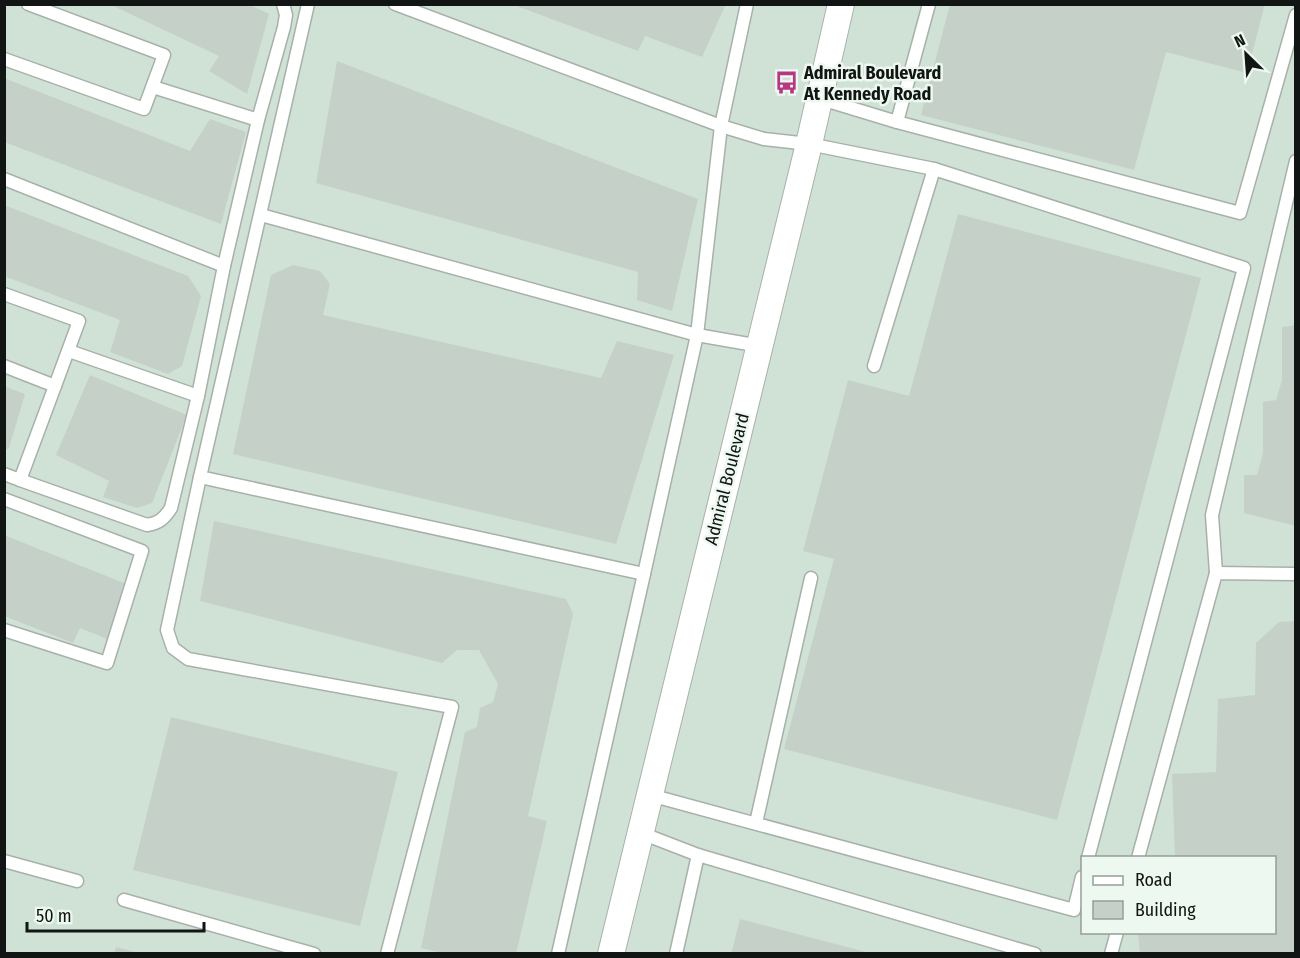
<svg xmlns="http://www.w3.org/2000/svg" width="1300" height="958" viewBox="0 0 1300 958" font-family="'Fira Sans Condensed',sans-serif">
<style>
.built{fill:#d0e2d5;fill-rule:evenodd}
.building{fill:#c5d1c8}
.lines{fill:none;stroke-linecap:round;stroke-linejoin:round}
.lane-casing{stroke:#a7b1a9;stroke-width:15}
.street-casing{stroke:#a7b1a9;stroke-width:28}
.lane{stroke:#fff;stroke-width:12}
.street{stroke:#fff;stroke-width:26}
.labels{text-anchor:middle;stroke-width:5;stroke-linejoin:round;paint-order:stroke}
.poi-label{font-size:18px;font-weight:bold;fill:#111513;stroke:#edf8f0;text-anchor:start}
.street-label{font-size:18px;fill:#111513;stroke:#edf8f0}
</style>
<rect width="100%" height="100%" fill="#e0ebe3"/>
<path class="built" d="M5,5h1290v948l-1290,1zM1082,858h192v74h-192z"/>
<g class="building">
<path d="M109,4h139l21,10 -22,80 -38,-23 10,-15z"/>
<path d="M511,4h215l-24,53 -57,-21 -7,15z"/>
<path d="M950,4h315l-18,69 -81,-21 -32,118 -213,-55z"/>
<path d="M337,61l361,138 -26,112 -35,-11 1,-28 -322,-89z"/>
<path d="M4,78l186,73 20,-32 36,13 -25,92 -217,-82z"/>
<path d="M4,205l184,71 13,20 -19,70 -14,8 -58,-22 10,-32 -116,-44z"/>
<path d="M958,214l243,64 -144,542 -273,-71 50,-190 -31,-8 45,-171 61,16z"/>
<path d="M293,265l27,6 10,13 -7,31 278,63 16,-37 57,14 -58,189 -383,-90 38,-179z"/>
<path d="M1296,325v201l-52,-13v-38h13l6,-22v-51l13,-2 6,-20v-53z"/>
<path d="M90,375l97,40 -35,88 -15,5 -34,-11 6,-16 -53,-26z"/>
<path d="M4,386l21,8 -16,54 -5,3z"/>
<path d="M214,521l352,78 7,15 -45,202 19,5 -31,133h-70l-25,-6 44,-216 12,-5 3,-19 13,-6 5,-18 -19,-34h-22l-15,13 -242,-62z"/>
<path d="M4,535l125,50 -22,54 -27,-11 -7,15 -69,-27z"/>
<path d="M1296,621v333h-156l-2,-22h136v-74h-99l-3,-84 44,-2 2,-73 37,-4 1,-52 23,-21z"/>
<path d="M171,717l227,55 -38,154 -227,-56z"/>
<path d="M740,919l130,34v1h-139z"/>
<path d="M116,947l23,6v1h-25z"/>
</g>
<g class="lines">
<defs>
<g id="lane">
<path d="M308,4l-108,473 444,97 53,-239 24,-209 26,-122"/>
<path d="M395,4l326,122 43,13 45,5 125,25 310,99 -156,590"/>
<path d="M4,59l140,50 20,-54 -136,-51"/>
<path d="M153,87l105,33"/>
<path d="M818,98l79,24 32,-118"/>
<path d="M897,122l343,91 56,-198"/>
<path d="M4,179l220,87"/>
<path d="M261,215l436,120 63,11"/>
<path d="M4,294l75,27 -24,65 -51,-20"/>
<path d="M69,351l129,45"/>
<path d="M874,366l60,-197"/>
<path d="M4,474l16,6 35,-94"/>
<path d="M200,477l-33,153 6,18 15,11 264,48 -65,247"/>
<path d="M20,480l127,45c12,-2 17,-6 24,-17l27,-112 26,-130 34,-146 26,-93 2,-12 -3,-11"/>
<path d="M4,499l138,52 -35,112 -103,-33"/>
<path d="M1216,573l-4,-58 84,-354"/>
<path d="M650,795l424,115 8,-33"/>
<path d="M756,823l55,-245"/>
<path d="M641,833l57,22 -22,99"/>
<path d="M698,855l337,99"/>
<path d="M1138,858l78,-285 80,1"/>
<path d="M4,861l73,20"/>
<path d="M124,900l190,54"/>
<path d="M558,954l86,-380"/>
<path d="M1111,954l6,-22"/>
</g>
<path id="street" d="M611,954l198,-810 32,-140"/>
</defs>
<use href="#lane" class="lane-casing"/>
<use href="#street" class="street-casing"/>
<use href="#lane" class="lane"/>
<use href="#street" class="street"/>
</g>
<defs>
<symbol id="bus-bare" viewBox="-9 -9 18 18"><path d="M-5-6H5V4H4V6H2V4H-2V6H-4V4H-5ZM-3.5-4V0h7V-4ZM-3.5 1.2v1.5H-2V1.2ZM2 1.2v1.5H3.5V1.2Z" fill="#b83781" stroke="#edf8f0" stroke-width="2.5" paint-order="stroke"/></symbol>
</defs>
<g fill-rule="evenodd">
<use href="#bus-bare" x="770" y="66" width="33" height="33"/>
</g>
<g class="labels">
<g class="poi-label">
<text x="804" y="79">Admiral Boulevard<tspan x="804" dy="21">At Kennedy Road</tspan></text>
</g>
<g class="street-label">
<text transform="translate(727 479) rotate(-76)" y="6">Admiral Boulevard</text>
</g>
</g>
<rect width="1300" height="958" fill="none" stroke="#111513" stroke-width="12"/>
<rect x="1081" y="856" width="195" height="78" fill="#edf8f0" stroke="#959d98" stroke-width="1.5"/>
<rect x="1093" y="876" width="30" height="9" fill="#ffffff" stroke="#959d98" stroke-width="1.5"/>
<text x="1135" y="886" font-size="18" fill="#111513">Road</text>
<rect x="1093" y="901" width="30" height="18" fill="#c5d1c8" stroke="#959d98" stroke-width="1.5"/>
<text x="1135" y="916" font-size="18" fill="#111513">Building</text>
<g transform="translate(1246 54) rotate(335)" stroke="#edf8f0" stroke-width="4.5" paint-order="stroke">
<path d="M0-4.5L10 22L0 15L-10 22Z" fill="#111513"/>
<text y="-9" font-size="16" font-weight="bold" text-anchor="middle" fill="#111513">N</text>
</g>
<path d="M27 922v9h177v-9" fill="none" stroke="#111513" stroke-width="3"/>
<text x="36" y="922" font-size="18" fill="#111513" stroke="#edf8f0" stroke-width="4.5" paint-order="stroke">50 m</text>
</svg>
